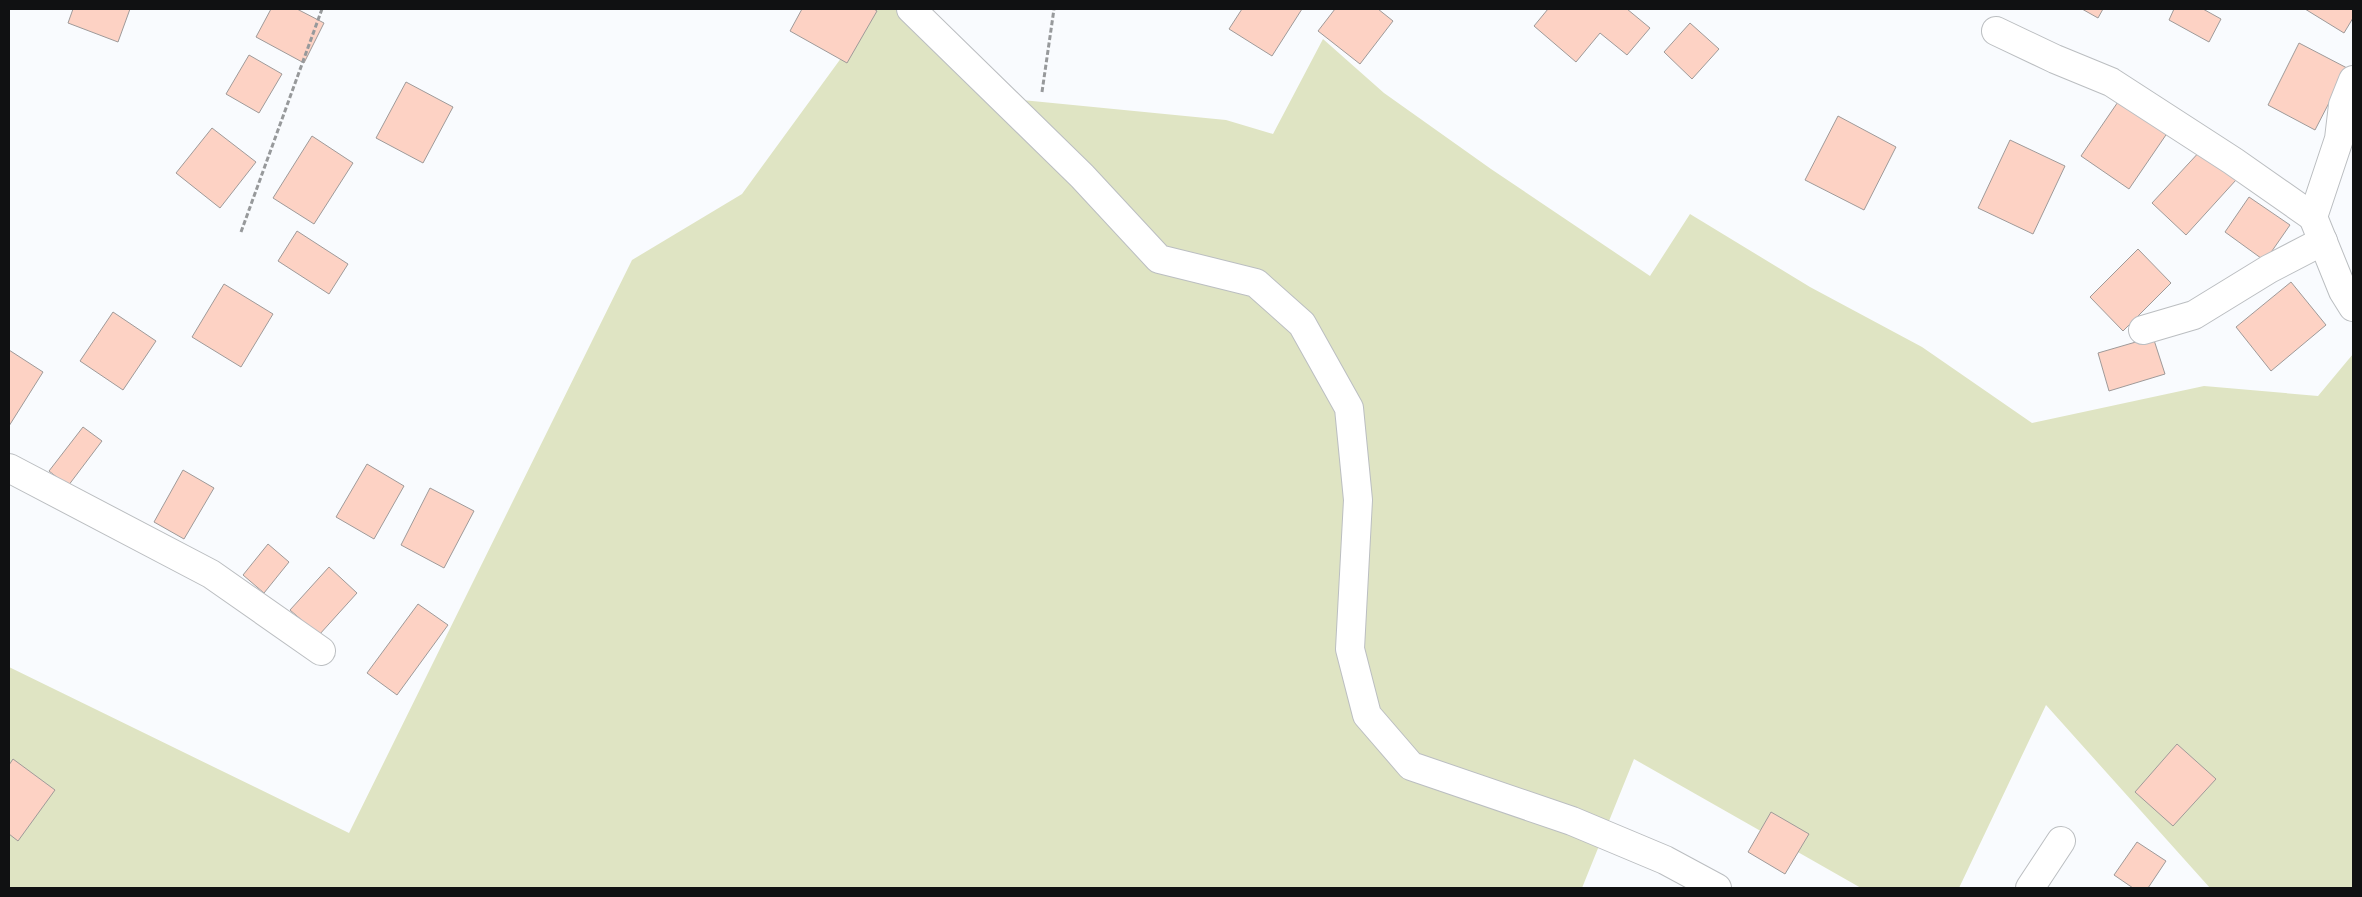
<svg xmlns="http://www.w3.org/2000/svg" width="2362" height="897" viewBox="0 0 2362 897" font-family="Inter,sans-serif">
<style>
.green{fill:#dfe4c3}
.building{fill:#fdd2c4;stroke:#9f9a99}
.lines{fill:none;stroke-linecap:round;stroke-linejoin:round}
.minor-casing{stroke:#bbbec1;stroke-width:30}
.path{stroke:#97999b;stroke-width:3;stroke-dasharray:5 2.5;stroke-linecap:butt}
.minor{stroke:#fff;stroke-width:28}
</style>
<rect width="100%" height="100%" fill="#f9fbfe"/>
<path class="green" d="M857,9h59l106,91 204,20 47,14 50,-95 61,54 107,76 159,107 40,-62 120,73 112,60 110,76 172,-37 114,10 35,-42v534h-143l-164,-183 -87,183h-98l-227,-129 -52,129h-1573v-221l340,166 283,-573 110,-66 105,-144z"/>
<g class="building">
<path d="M73,9h57l-12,33 -50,-19z"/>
<path d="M271,9h26l27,14 -20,40 -48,-26z"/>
<path d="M802,9h72l3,2 -30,52 -57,-32z"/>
<path d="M1242,9h60l-30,47 -43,-27z"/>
<path d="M1335,9h43l15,12 -33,43 -42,-33z"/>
<path d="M1548,9h79l23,19 -23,27 -27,-22 -24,29 -42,-36z"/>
<path d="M2082,9h21l-5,9z"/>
<path d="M2174,9h29l18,10 -12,23 -40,-22z"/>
<path d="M2305,9h48v9l-9,15z"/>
<path d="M1690,23l29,26 -27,30 -28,-27z"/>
<path d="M2299,43l48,25 -32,62 -47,-25z"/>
<path d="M249,55l33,19 -23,39 -33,-19z"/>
<path d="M406,82l47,25 -30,56 -47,-25z"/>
<path d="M2122,96l48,33 -41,60 -48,-33z"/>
<path d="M1838,116l58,31 -32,63 -59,-30z"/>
<path d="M212,128l44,34 -36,46 -44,-35z"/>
<path d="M312,136l41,27 -39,61 -41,-26z"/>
<path d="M2010,140l55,26 -32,68 -55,-26z"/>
<path d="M2202,149l34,31 -50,55 -34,-32z"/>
<path d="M2249,197l41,28 -25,36 -40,-29z"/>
<path d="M297,231l51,33 -19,30 -51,-33z"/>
<path d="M2138,249l33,34 -48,48 -33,-34z"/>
<path d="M2291,282l35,43 -55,46 -35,-44z"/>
<path d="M224,284l49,30 -32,53 -49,-30z"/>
<path d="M113,312l43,29 -33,49 -43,-29z"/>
<path d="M2153,337l12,37 -56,17 -11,-38z"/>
<path d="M9,350l34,22 -34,54z"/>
<path d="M83,427l19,14 -34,45 -19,-15z"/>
<path d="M367,464l37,22 -30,53 -38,-22z"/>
<path d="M183,470l31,18 -30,51 -30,-17z"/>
<path d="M430,488l44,23 -30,57 -43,-23z"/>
<path d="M268,544l21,18 -25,31 -21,-18z"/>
<path d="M329,567l28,26 -38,42 -29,-25z"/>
<path d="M418,604l30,21 -51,70 -30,-22z"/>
<path d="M2177,744l39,35 -43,47 -38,-34z"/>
<path d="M13,759l42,31 -37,51 -9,-7v-69z"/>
<path d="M1771,812l38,22 -24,40 -37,-22z"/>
<path d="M2137,842l29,19 -18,27h-15l-19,-13z"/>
</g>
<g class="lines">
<defs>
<g id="minor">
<path d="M911,9l171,167 77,83 97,24 46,41 47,84 9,92 -8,149 17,66 44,51 161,55 93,39 52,28"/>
<path d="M1996,31l59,28 56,23 122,79 80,56"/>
<path d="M2353,80l-10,25 -4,34 -26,78 30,74 10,16"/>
<path d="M2143,330l51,-15 75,-46 54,-28"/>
<path d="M9,468l202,106 110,77"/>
<path d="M2030,888l31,-47"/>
</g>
</defs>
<use href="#minor" class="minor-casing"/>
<g class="path">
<path d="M1042,92l12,-83"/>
<path d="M241,232l81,-223"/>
</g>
<use href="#minor" class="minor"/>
</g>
<rect width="2362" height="897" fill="none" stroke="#101112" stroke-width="20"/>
</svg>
